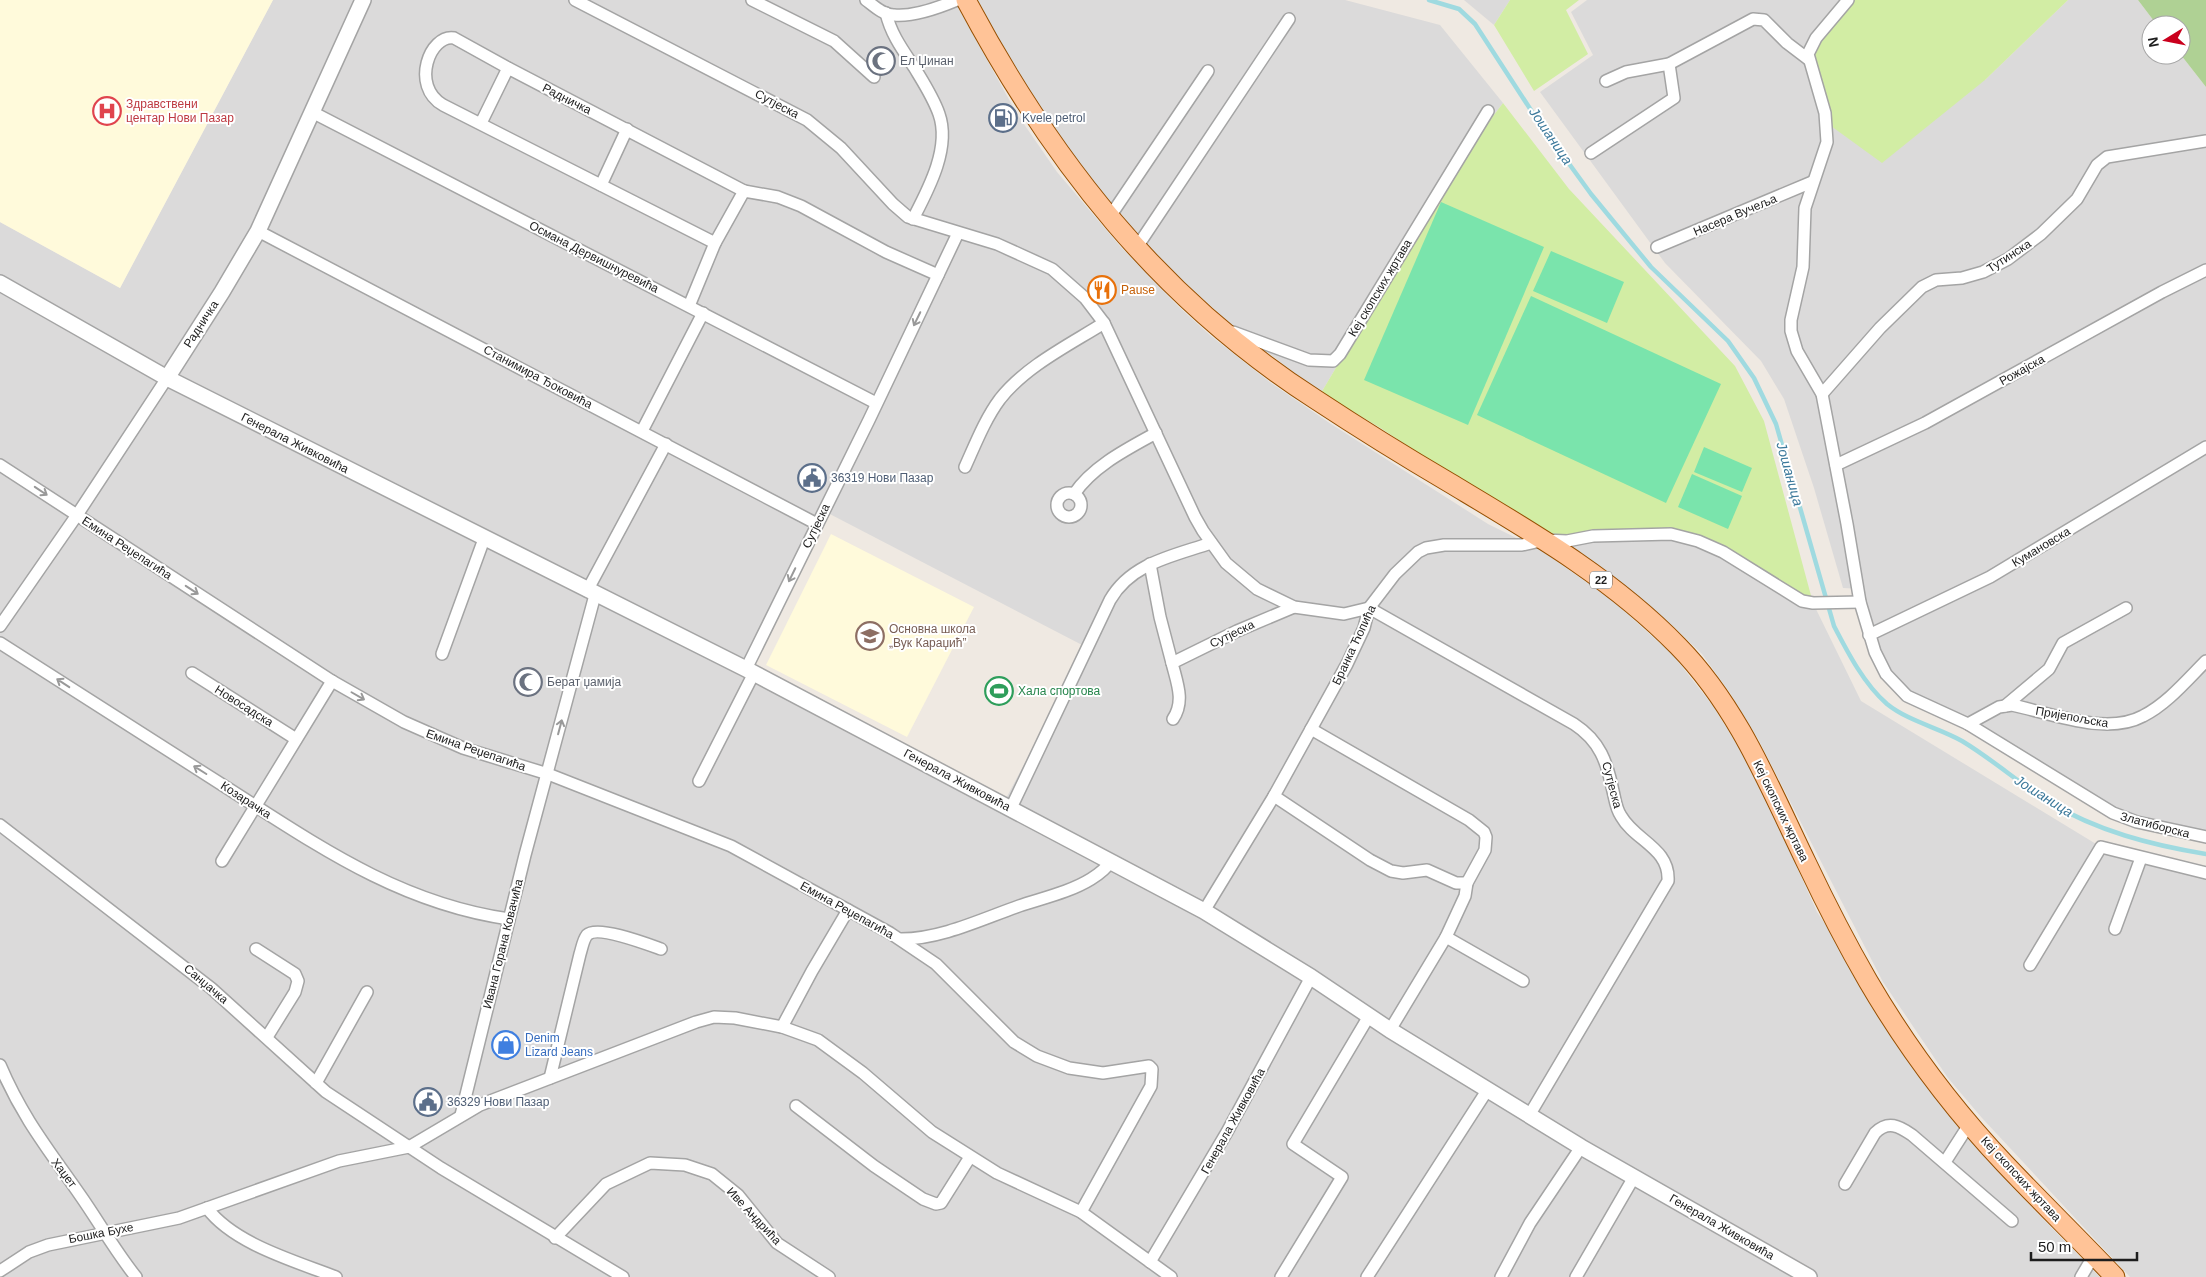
<svg xmlns="http://www.w3.org/2000/svg" width="2206" height="1277" viewBox="0 0 2206 1277" font-family="Helvetica,sans-serif">
<style>
.residential{fill:#dbdada;fill-rule:evenodd}
.education{fill:#fffadb}
.grass{fill:#d2eda4}
.forest{fill:#afd194}
.pitch{fill:#7ae4ac}
.lines{fill:none;stroke-linecap:round;stroke-linejoin:round}
.stream{stroke:#9fdae0;stroke-width:4.5}
.minor-casing{stroke:#a4a4a4;stroke-width:14}
.tertiary-casing{stroke:#a4a4a4;stroke-width:18}
.primary-casing{stroke:#964f00;stroke-width:21}
.minor{stroke:#fff;stroke-width:11}
.tertiary{stroke:#fff;stroke-width:15}
.primary{stroke:#ffc397;stroke-width:19}
.oneway{stroke:#999}
.labels{text-anchor:middle;stroke-width:4;stroke-linejoin:round;paint-order:stroke}
.shield{fill:#fff;stroke:#616161;stroke-width:1}
.shield-label{font-size:11px;font-weight:bold;fill:#1d1d1d}
.worship-label{font-size:12px;fill:#5b616d;stroke:#fff;text-anchor:start}
.street-label{font-size:12px;fill:#1d1d1d;stroke:#fff}
.health-label{font-size:12px;fill:#be3a42;stroke:#fff;text-anchor:start}
.service-label{font-size:12px;fill:#4e5e75;stroke:#fff;text-anchor:start}
.food-label{font-size:12px;fill:#c56008;stroke:#fff;text-anchor:start}
.education-label{font-size:12px;fill:#785e54;stroke:#fff;text-anchor:start}
.leisure-label{font-size:12px;fill:#27864d;stroke:#fff;text-anchor:start}
.shop-label{font-size:12px;fill:#366cbe;stroke:#fff;text-anchor:start}
.water-label{font-size:14px;font-style:italic;fill:#3c799b;stroke:#fff}
</style>
<rect width="100%" height="100%" fill="#efe9e2"/>
<g class="residential">
<path d="M273,0h681l63,114 40,58 63,74 58,60 33,30 60,47 60,41 157,100 51,25 73,51 61,55 40,51 28,45 24,44 52,117 23,34 142,207 32,36 86,88h-2100v-1055l120,66zM824,511l262,136 -83,157 -257,-135z"/>
<path d="M978,0h367l95,25 63,78 -47,62 -135,228 -88,-67 -73,-66 -35,-36 -67,-87 -49,-78z"/>
<path d="M1464,0h46l-16,25z"/>
<path d="M1587,0h272l126,80 83,-80h70l19,25h-6v30h30l25,32v750l-64,-13 -230,-126 -16,-15 -16,-29 -17,-65 -20,-1 -29,-100 -30,-89 -23,-38 -96,-98 -125,-171 53,-37 -22,-43z"/>
<path d="M1687,537l126,66 48,98 240,146 105,26v404h-76l-148,-159 -34,-40 -65,-96 -125,-243 -28,-46 -28,-39 -28,-27 -43,-36 -70,-49z"/>
</g>
<g class="education">
<path d="M0,0h273l-153,288 -120,-66z"/>
<path d="M831,534l143,73 -67,130 -141,-72z"/>
</g>
<g class="grass">
<path d="M1510,0h69l-13,10 22,44 -54,37 -40,-66z"/>
<path d="M1853,0h215l-83,80 -103,83 -51,-37 -18,-70 3,-11z"/>
<path d="M1503,103l66,86 166,177 29,55 49,182 -126,-66 -130,2 -48,-32 -62,-35 -68,-45 -58,-34 135,-228z"/>
</g>
<path class="forest" d="M2138,0h68v87l-25,-32v-30h-24z"/>
<g class="pitch">
<path d="M1441,202l103,45 -76,178 -104,-45z"/>
<path d="M1551,251l73,31 -17,41 -74,-32z"/>
<path d="M1531,296l190,88 -55,119 -189,-88z"/>
<path d="M1704,447l48,21 -10,24 -48,-20z"/>
<path d="M1692,474l50,22 -14,33 -50,-22z"/>
</g>
<g class="lines">
<path class="stream" d="M1429,0l30,9 16,15 63,97 53,73 60,73 77,74 26,37 22,46 58,202c14,27 30,58 53,78 21,17 52,24 75,37 30,18 57,42 87,61 48,29 102,43 157,52"/>
<defs>
<g id="minor">
<path d="M575,0l232,120 34,28 52,56 15,13 89,27 55,25 33,29 19,25 91,194 8,14 23,32 31,26 37,18 50,7 25,-6 205,116c26,17 33,38 39,67 2,8 3,18 8,25 14,25 49,32 47,65l-138,233"/>
<path d="M752,0l82,41 40,36"/>
<path d="M866,0c8,6 17,15 28,15 20,2 44,-7 63,-15"/>
<path d="M1848,0l-32,38 -8,16 17,59 2,29 -22,66 -2,59 -12,53v11l6,20 25,43 25,130 13,78 15,50 11,22 21,22 61,28 145,89 24,9 69,15"/>
<path d="M886,13c5,21 16,36 28,54 9,15 19,30 25,47 12,34 -11,76 -26,105"/>
<path d="M508,68l-54,-30c-24,-4 -44,48 -11,67l272,138 29,-52 34,6 23,9 85,46 52,23"/>
<path d="M1606,81l20,-9 43,-8 84,-45 11,1 23,23 21,16"/>
<path d="M312,112l564,291"/>
<path d="M481,123l27,-55 236,123"/>
<path d="M1591,153l83,-55 -5,-34"/>
<path d="M601,185l26,-56"/>
<path d="M1109,218l99,-147"/>
<path d="M258,231l559,293"/>
<path d="M1137,247l152,-228"/>
<path d="M1657,247l155,-65"/>
<path d="M689,306l26,-63"/>
<path d="M1233,332l76,28 24,1 7,-7 148,-243"/>
<path d="M1822,394l58,-66 42,-41 14,-7 26,-2 21,-6 25,-13 33,-25 36,-35 20,-34 10,-8 99,-16"/>
<path d="M642,431l61,-118"/>
<path d="M0,465l332,216 72,41 59,26 85,26 183,72 159,87 46,31 78,78 23,14 32,12 34,5 46,-7 3,3 -1,17 -70,126"/>
<path d="M1836,465l89,-42 237,-131 44,-22"/>
<path d="M965,467c10,-22 20,-48 35,-68 26,-33 69,-54 104,-76"/>
<circle cx="1069" cy="505" r="12"/>
<path d="M1074,494c19,-28 53,-45 82,-61"/>
<path d="M1150,564l10,53 12,46"/>
<path d="M587,591l79,-147"/>
<path d="M0,626l77,-111 90,-137"/>
<path d="M1869,635l121,-58 216,-130"/>
<path d="M0,643c73,47 147,94 221,141 93,59 176,119 288,135"/>
<path d="M442,654l42,-115"/>
<path d="M746,669l123,-249 89,-187"/>
<path d="M192,673l104,66"/>
<path d="M2005,706l44,-37 14,-26 63,-35"/>
<path d="M1173,719c12,-18 4,-36 -1,-56l65,-32 57,-24"/>
<path d="M1968,724l31,-17 13,-2c38,8 94,31 131,11 24,-12 44,-36 63,-55"/>
<path d="M1311,729l158,91 15,12 2,5 -1,13 -18,33 -2,13 -19,41 -56,93"/>
<path d="M699,781l55,-108"/>
<path d="M1274,796l96,64 21,11 12,2 24,-3 29,13h11"/>
<path d="M1011,808l99,-208c21,-37 63,-44 101,-57"/>
<path d="M0,825l211,163 115,104 115,76 182,109"/>
<path d="M222,861l110,-180"/>
<path d="M1204,911l70,-115 73,-132 17,-36 5,-20 26,-34 23,-22 8,-4 18,-3h78l23,-5 22,1 26,-5 78,-2 27,7 25,11 79,49 11,2 47,-1"/>
<path d="M2115,929l26,-71"/>
<path d="M1446,937l77,44"/>
<path d="M901,939c40,0 81,-20 118,-33 24,-8 51,-14 72,-27 8,-5 15,-10 20,-18"/>
<path d="M256,949l39,25 3,7 -3,11 -28,45"/>
<path d="M2030,965l71,-118 105,26"/>
<path d="M782,1027l30,-56 36,-61"/>
<path d="M0,1065c22,52 48,84 80,130 19,27 35,56 56,82"/>
<path d="M550,1078l30,-124c2,-6 3,-14 7,-19 10,-10 60,9 74,14"/>
<path d="M316,1083l51,-91"/>
<path d="M796,1106l78,60 49,33 13,5 5,-1 29,-46"/>
<path d="M461,1115l64,-260 70,-260"/>
<path d="M1945,1162l25,-39"/>
<path d="M1845,1184l30,-51c13,-13 24,-7 37,2l100,86"/>
<path d="M207,1208c27,36 88,53 129,69"/>
<path d="M555,1238l51,-54 44,-21 35,2 27,9 26,21 39,48 52,34"/>
<path d="M1150,1262l77,-130 84,-155"/>
<path d="M0,1271l29,-19 19,-7 131,-27 160,-57 70,-14 71,-42 216,-83 18,-5 21,1 47,9 36,13 45,33 69,59 65,41 84,39 90,65"/>
<path d="M1281,1277l61,-100 -49,-33 76,-128"/>
<path d="M1367,1277l121,-188"/>
<path d="M1501,1277l29,-54 51,-76"/>
<path d="M1576,1277l58,-100"/>
<path d="M2081,1277l13,-22"/>
</g>
<g id="tertiary">
<path d="M0,283l167,95 579,291 458,242 107,66 79,53 191,117 228,130"/>
<path d="M167,378l55,-86 36,-61 105,-231"/>
</g>
<path id="primary" d="M966,0c86,162 194,299 349,399 44,29 89,57 135,84 80,48 162,95 228,163 60,61 92,142 129,218 19,40 39,79 61,117 38,65 85,128 137,183 36,38 74,75 110,113"/>
</defs>
<use href="#minor" class="minor-casing"/>
<use href="#tertiary" class="tertiary-casing"/>
<use href="#primary" class="primary-casing"/>
<use href="#minor" class="minor"/>
<use href="#tertiary" class="tertiary"/>
<use href="#primary" class="primary"/>
</g>
<defs><path id="oneway-shaft" d="M-6 0H5M1.5-3L5.5 0L1.5 3" fill="none" stroke-width="1.6" stroke-linecap="round" stroke-linejoin="round" transform="scale(1.25)"/></defs>
<g class="oneway">
<use href="#oneway-shaft" transform="translate(917 319) rotate(116)"/>
<use href="#oneway-shaft" transform="translate(41 491) rotate(34)"/>
<use href="#oneway-shaft" transform="translate(792 575) rotate(116)"/>
<use href="#oneway-shaft" transform="translate(192 590) rotate(33)"/>
<use href="#oneway-shaft" transform="translate(63 683) rotate(-147)"/>
<use href="#oneway-shaft" transform="translate(358 696) rotate(30)"/>
<use href="#oneway-shaft" transform="translate(560 727) rotate(-75)"/>
<use href="#oneway-shaft" transform="translate(200 770) rotate(-148)"/>
</g>
<defs>
<symbol id="mosque-ring" viewBox="-11 -11 22 22"><circle r="9.5" fill="#fff" stroke="#6b7280" stroke-width="1.5"/><path d="M3.5-4.9A6 6 0 1 0 3.5 4.9A5 5 0 1 1 3.5-4.9Z" fill="#6b7280"/></symbol>
<symbol id="hospital-ring" viewBox="-11 -11 22 22"><circle r="9.5" fill="#fff" stroke="#e0444e" stroke-width="1.5"/><path d="M-5-5h3v3.5h4V-5h3V5h-3V1.5h-4V5h-3Z" fill="#e0444e"/></symbol>
<symbol id="fuel-ring" viewBox="-11 -11 22 22"><circle r="9.5" fill="#fff" stroke="#5c6f8a" stroke-width="1.5"/><path d="M-5.5-6h7V0h2V4h1.3V-2.5L3-4.5l.8-.8L6-3V5H2.5V1h-1V6h-7ZM-4.2-4.7v3.2H.2V-4.7Z" fill="#5c6f8a"/></symbol>
<symbol id="restaurant-ring" viewBox="-11 -11 22 22"><circle r="9.5" fill="#fff" stroke="#e8710a" stroke-width="1.5"/><path d="M-5-6h1v4h1v-4h1v4h1v-4h1v5L-1.5 .5V6h-2V.5L-5-1ZM5-6V6H3V1.5H1.5Q1.5-4 5-6Z" fill="#e8710a"/></symbol>
<symbol id="civic-ring" viewBox="-11 -11 22 22"><circle r="9.5" fill="#fff" stroke="#5c6f8a" stroke-width="1.5"/><path d="M-.6-6.5H3V-4.5H.6V-3L4-1V1h2V6H-6V1h2V-1L-.6-3ZM-1.2 2.5V6h2.4V2.5Z" fill="#5c6f8a"/></symbol>
<symbol id="school-ring" viewBox="-11 -11 22 22"><circle r="9.5" fill="#fff" stroke="#8d6e63" stroke-width="1.5"/><path d="M0-5L7-2L0 1L-7-2ZM-4 1L0 2.5L4 1V4Q0 6-4 4Z" fill="#8d6e63"/></symbol>
<symbol id="stadium-ring" viewBox="-11 -11 22 22"><circle r="9.5" fill="#fff" stroke="#2e9e5b" stroke-width="1.5"/><path d="M0-5a6.5 5 0 1 0 0 10a6.5 5 0 1 0 0-10ZM-3.5-1.8h7v3.6h-7Z" fill="#2e9e5b"/></symbol>
<symbol id="shop-ring" viewBox="-11 -11 22 22"><circle r="9.5" fill="#fff" stroke="#3f7fe0" stroke-width="1.5"/><path d="M-5-2.5h2.3a2.7 3.5 0 0 1 5.4 0H5L5.5 6h-11ZM-1.5-2.5h3a1.5 2.3 0 0 0-3 0Z" fill="#3f7fe0"/></symbol>
</defs>
<g fill-rule="evenodd">
<use href="#mosque-ring" x="865" y="45" width="32" height="32"/>
<use href="#hospital-ring" x="91" y="95" width="32" height="32"/>
<use href="#fuel-ring" x="987" y="102" width="32" height="32"/>
<use href="#restaurant-ring" x="1086" y="274" width="32" height="32"/>
<use href="#civic-ring" x="796" y="462" width="32" height="32"/>
<use href="#school-ring" x="854" y="620" width="32" height="32"/>
<use href="#mosque-ring" x="512" y="666" width="32" height="32"/>
<use href="#stadium-ring" x="983" y="675" width="32" height="32"/>
<use href="#shop-ring" x="490" y="1029" width="32" height="32"/>
<use href="#civic-ring" x="412" y="1086" width="32" height="32"/>
</g>
<g class="labels">
<rect class="shield" x="1590" y="571.5" width="22" height="17" rx="4"/>
<g class="shield-label">
<text x="1601" y="584">22</text>
</g>
<g class="worship-label">
<text x="900" y="65">Ел Џинан</text>
<text x="547" y="686">Берат џамија</text>
</g>
<g class="street-label">
<text transform="translate(567 99) rotate(27)" y="4">Радничка</text>
<text transform="translate(777 104) rotate(28)" y="4">Сутјеска</text>
<text transform="translate(1735 215) rotate(-23)" y="4">Насера Вучеља</text>
<text transform="translate(2009 256) rotate(-33)" y="4">Тутинска</text>
<text transform="translate(594 257) rotate(27)" y="4">Османа Дервишнуревића</text>
<text transform="translate(1380 288) rotate(-59)" y="4">Кеј скопских жртава</text>
<text transform="translate(201 324) rotate(-57)" y="4">Радничка</text>
<text transform="translate(2022 370) rotate(-29)" y="4">Рожајска</text>
<text transform="translate(538 377) rotate(28)" y="4">Станимира Ђоковића</text>
<text transform="translate(295 443) rotate(27)" y="4">Генерала Живковића</text>
<text transform="translate(816 526) rotate(-64)" y="4">Сутјеска</text>
<text transform="translate(2041 547) rotate(-31)" y="4">Кумановска</text>
<text transform="translate(127 548) rotate(33)" y="4">Емина Реџепагића</text>
<text transform="translate(1232 634) rotate(-26)" y="4">Сутјеска</text>
<text transform="translate(1354 645) rotate(-65)" y="4">Бранка Ћопића</text>
<text transform="translate(244 706) rotate(32)" y="4">Новосадска</text>
<text transform="translate(2072 717) rotate(10)" y="4">Пријепољска</text>
<text transform="translate(476 750) rotate(19)" y="4">Емина Реџепагића</text>
<text transform="translate(957 780) rotate(28)" y="4">Генерала Живковића</text>
<text transform="translate(1612 785) rotate(75)" y="4">Сутјеска</text>
<text transform="translate(246 800) rotate(33)" y="4">Козарачка</text>
<text transform="translate(1781 811) rotate(64)" y="4">Кеј скопских жртава</text>
<text transform="translate(2155 825) rotate(15)" y="4">Златиборска</text>
<text transform="translate(847 910) rotate(29)" y="4">Емина Реџепагића</text>
<text transform="translate(503 944) rotate(-76)" y="4">Ивана Горана Ковачића</text>
<text transform="translate(206 984) rotate(40)" y="4">Санџачка</text>
<text transform="translate(1233 1121) rotate(-61)" y="4">Генерала Живковића</text>
<text transform="translate(64 1173) rotate(53)" y="4">Хаџет</text>
<text transform="translate(2021 1179) rotate(47)" y="4">Кеј скопских жртава</text>
<text transform="translate(754 1216) rotate(47)" y="4">Иве Андрића</text>
<text transform="translate(1722 1227) rotate(30)" y="4">Генерала Живковића</text>
<text transform="translate(101 1233) rotate(-11)" y="4">Бошка Бухе</text>
</g>
<g class="health-label">
<text x="126" y="108">Здравствени<tspan x="126" dy="14">центар Нови Пазар</tspan></text>
</g>
<g class="service-label">
<text x="1022" y="122">Kvele petrol</text>
<text x="831" y="482">36319 Нови Пазар</text>
<text x="447" y="1106">36329 Нови Пазар</text>
</g>
<g class="food-label">
<text x="1121" y="294">Pause</text>
</g>
<g class="education-label">
<text x="889" y="633">Основна школа<tspan x="889" dy="14">„Вук Караџић”</tspan></text>
</g>
<g class="leisure-label">
<text x="1018" y="695">Хала спортова</text>
</g>
<g class="shop-label">
<text x="525" y="1042">Denim<tspan x="525" dy="14">Lizard Jeans</tspan></text>
</g>
<g class="water-label">
<text transform="translate(1551 136) rotate(56)" y="5">Јошаница</text>
<text transform="translate(1790 474) rotate(74)" y="5">Јошаница</text>
<text transform="translate(2044 796) rotate(32)" y="5">Јошаница</text>
</g>
</g>
<g transform="translate(2166 40) rotate(260)"><circle r="24" fill="#ffffff" stroke="#a5a5a5"/>
<path d="M0-4L9 19L0 12L-9 19Z" fill="#ca001d"/>
<text y="-8" font-size="14" font-weight="bold" text-anchor="middle" fill="#1d1d1d">N</text>
</g>
<path d="M2031 1252v8h106v-8" fill="none" stroke="#1d1d1d" stroke-width="2.5"/>
<text x="2038" y="1252" font-size="15" fill="#1d1d1d" stroke="#ffffff" stroke-width="4" paint-order="stroke">50 m</text>
</svg>
